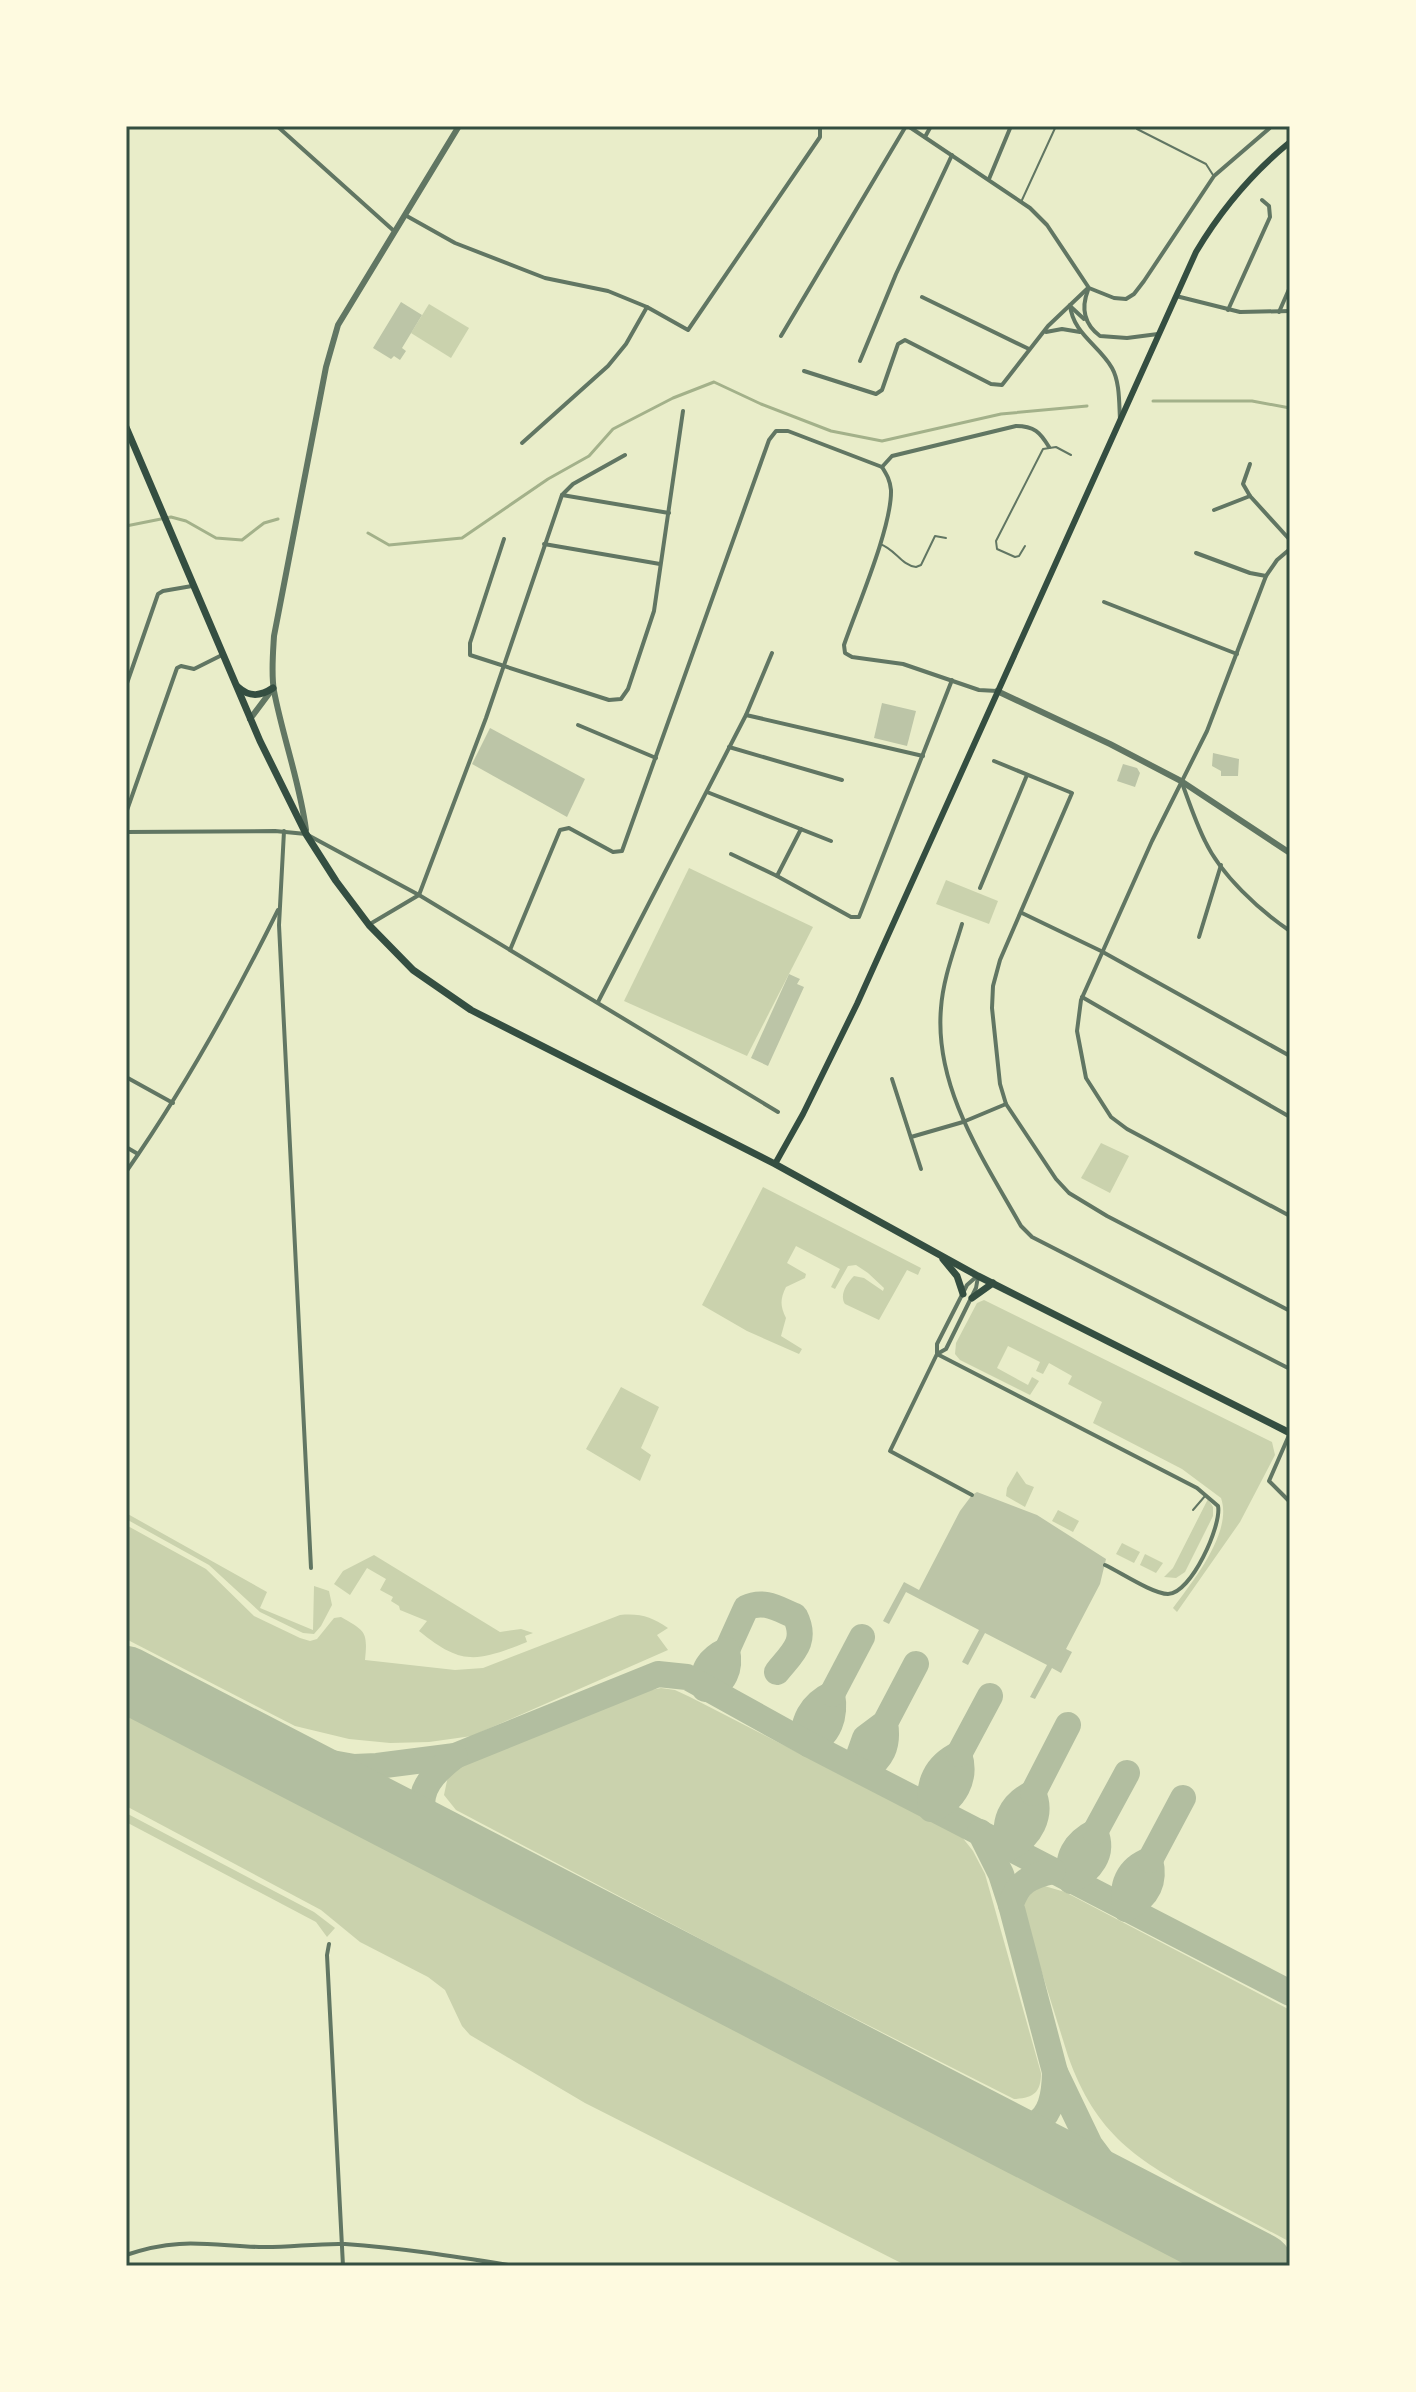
<svg xmlns="http://www.w3.org/2000/svg" width="1416" height="2392" viewBox="0 0 1416 2392" font-family="'Roboto Condensed',sans-serif">
<style>
.green{fill:#cad2ad}
.lines{fill:none;stroke-linecap:round;stroke-linejoin:round}
.stream{stroke:#a3b18a;stroke-width:3}
.taxiway{stroke:#b2bea0;stroke-width:26}
.runway{stroke:#b2bea0;stroke-width:66}
.building{fill:#bcc5a7}
.service{stroke:#617663;stroke-width:2}
.minor{stroke:#617663;stroke-width:4}
.tertiary{stroke:#617663;stroke-width:6}
.secondary{stroke:#344e41;stroke-width:6}
.primary{stroke:#344e41;stroke-width:7}
.neatline{fill:none;stroke:#344e41;stroke-width:3}
</style>
<rect width="100%" height="100%" fill="#e9edc9"/>
<g class="green">
<path d="M429,304l40,24 -18,30 -40,-25z"/>
<path d="M689,868l124,59 -66,129 -123,-55z"/>
<path d="M946,880l52,21 -9,23 -53,-20z"/>
<path d="M1101,1143l28,13 -19,37 -29,-15z"/>
<path d="M763,1187l158,81 -3,7 -11,-5 -28,50 -34,-16c-6,-9 2,-21 9,-28l10,2 19,13 1,-3 -16,-15 -12,-8 -8,1 -13,23 -4,-2 9,-18 -44,-23 -9,17 19,11 -1,4 -19,9c-6,12 -6,19 0,31l-5,18 21,13 -3,5 -52,-23 -45,-26z"/>
<path d="M984,1300l288,142 3,13 -35,67 -63,90 -4,-4c20,-27 60,-76 48,-110l-39,-29 -89,-46 9,-21 -34,-18 4,-8 -23,-13 -6,11 -7,-3 4,-9 -32,-16 -11,22 31,17 4,-8 7,4 -9,14 -70,-35 -5,-6 1,-11 21,-40z"/>
<path d="M621,1387l38,20 -18,41 10,7 -11,26 -54,-32z"/>
<path d="M1017,1471l9,13 8,3 -9,20 -19,-11 1,-8z"/>
<path d="M1208,1499l5,8v9l-28,56 -9,6 -12,-1 9,-9z"/>
<path d="M1058,1510l21,11 -6,11 -21,-11z"/>
<path d="M126,1513l141,79 -7,16 53,22 1,-44 15,5 3,14 -11,21 -7,8 -11,-1 -43,-21 -51,-47 -83,-46z"/>
<path d="M126,1525l80,44 48,47 46,22 10,3 7,-2 17,-21 7,-1c24,14 27,14 24,43l90,10 28,-2 137,-53c20,-2 32,2 48,13l-11,7 11,15 -196,86 -43,6 -39,1 -41,-4 -54,-13 -169,-87z"/>
<path d="M1122,1543l18,9 -6,11 -18,-9z"/>
<path d="M1145,1554l18,9 -7,10 -16,-8z"/>
<path d="M374,1555l126,77 21,-3 12,4 -8,3 2,6c-50,20 -65,24 -108,-11l8,-10 -27,-11 -1,-4 -8,-5 2,-4 -13,-7 6,-11 -19,-11 -17,27 -16,-11 9,-13z"/>
<path d="M661,1688l14,2 15,7 272,140 11,14 12,23 56,199c0,20 -8,25 -27,26l-247,-125 -311,-164 -12,-15 4,-19 8,-8 190,-77z"/>
<path d="M126,1710c357,187 716,369 1073,556h-292l-322,-163 -115,-68 -8,-9 -17,-36 -17,-13 -68,-35 -39,-32 -195,-104z"/>
<path d="M126,1813l188,99 21,16 -8,9 -11,-15 -190,-100z"/>
<path d="M1041,1885l24,7 225,118v232c-28,-15 -55,-29 -83,-44 -70,-38 -111,-63 -139,-142l-45,-144 4,-19z"/>
</g>
<g class="lines">
<g class="stream">
<path d="M1153,401h99l38,7"/>
<path d="M126,526l45,-9 15,4 30,17 26,2 22,-17 14,-4"/>
<path d="M368,533l21,12 73,-7 86,-59 41,-23 24,-27 60,-31 41,-16 47,22 70,27 51,10 119,-27 86,-8"/>
</g>
<g class="taxiway">
<path d="M727,1650l19,-42c18,-9 32,1 49,8 13,26 -3,37 -18,56"/>
<path d="M727,1650c4,18 -2,36 -22,39 -5,-19 5,-31 22,-39z"/>
<path d="M832,1694c4,21 -2,43 -24,50 -10,-21 5,-41 24,-50z"/>
<path d="M832,1694l30,-57"/>
<path d="M885,1723c4,23 -3,36 -22,49l-4,-17 6,-17 20,-15 31,-59"/>
<path d="M265,1751l89,16 23,-1 78,-10 203,-82 29,3 121,67 482,249"/>
<path d="M959,1754c8,24 -4,47 -28,55 -4,-25 5,-44 28,-55z"/>
<path d="M959,1754l31,-58"/>
<path d="M1033,1793c10,22 -3,45 -24,55 -7,-25 1,-44 24,-55z"/>
<path d="M1033,1793l35,-68"/>
<path d="M980,1832l21,42 10,31"/>
<path d="M1095,1832c10,22 -5,39 -24,49 -6,-23 4,-39 24,-49z"/>
<path d="M1095,1832l32,-59"/>
<path d="M442,1843c-32,-36 -23,-60 13,-87"/>
<path d="M1150,1860c6,23 -4,38 -24,49 -6,-23 2,-41 24,-49z"/>
<path d="M1150,1860l33,-62"/>
<path d="M1053,1871c-22,5 -36,11 -42,34l44,167"/>
<path d="M974,2120c51,12 80,16 81,-48l35,73 15,20 66,57"/>
</g>
<path class="runway" d="M126,1679l1134,587"/>
</g>
<g class="building">
<path d="M401,302l21,13 -20,33 4,3 -6,9 -6,-4 -3,3 -18,-11z"/>
<path d="M882,703l34,8 -9,35 -33,-8z"/>
<path d="M490,728l95,51 -18,38 -95,-53z"/>
<path d="M1213,753l26,6 -1,17h-17v-5l-9,-5z"/>
<path d="M1123,764l14,4 3,5 -5,14 -18,-6z"/>
<path d="M789,974l11,5 -3,5 7,3 -36,79 -17,-8z"/>
<path d="M977,1492l60,23 69,44 -6,25 -34,65 6,3 -11,21 -9,-5 -17,31 -5,-2 17,-32 -62,-32 -17,32 -6,-3 17,-32 -73,-38 -17,32 -6,-3 21,-39 15,8 41,-79 12,-16z"/>
</g>
<g class="lines">
<g class="service">
<path d="M1137,129l69,35 7,11"/>
<path d="M1022,200l34,-74"/>
<path d="M880,544c15,5 21,21 36,23l5,-2 14,-29 11,2"/>
<path d="M1025,546l-6,10 -4,1 -18,-8 -1,-8 47,-92 13,-2 15,8"/>
<path d="M1193,1510l12,-14"/>
</g>
<g class="minor">
<path d="M277,126l117,105"/>
<path d="M908,126l122,82 17,17 42,63 25,10 12,1 8,-5 10,-13 70,-105 58,-50"/>
<path d="M925,137l6,-11"/>
<path d="M989,179l22,-53"/>
<path d="M405,215l50,28 90,35 63,13 39,16 41,23 132,-193v-11"/>
<path d="M1088,290c-7,18 -4,34 12,46l27,2 31,-4"/>
<path d="M1176,296l64,16 50,-1"/>
<path d="M922,297l107,52"/>
<path d="M1070,305c3,29 29,40 42,63 8,14 7,36 8,51"/>
<path d="M1070,306l14,13"/>
<path d="M1228,310l42,-93 -1,-11 -7,-6"/>
<path d="M1279,312l11,-25"/>
<path d="M1046,332l16,-3 18,3"/>
<path d="M781,336l125,-210"/>
<path d="M860,361l36,-87 56,-119"/>
<path d="M804,371l72,23 6,-4 16,-46 7,-4 86,44 11,1 46,-59 40,-38"/>
<path d="M522,443l86,-77 18,-22 21,-37"/>
<path d="M1250,464l-7,20 7,12"/>
<path d="M882,467l10,-11 124,-30c18,0 24,6 33,21"/>
<path d="M562,495l107,18"/>
<path d="M1214,510l36,-14 40,44"/>
<path d="M504,539l-34,104v12l139,45 12,-1 7,-10 26,-78 29,-200"/>
<path d="M544,544l116,20"/>
<path d="M1290,549l-13,11 -11,16 -59,155 -55,110 -71,159 -4,31 9,47 25,39 16,12 163,87"/>
<path d="M1196,553l54,20 16,3"/>
<path d="M1104,602l133,52"/>
<path d="M126,686l32,-92 5,-3 29,-5"/>
<path d="M746,715l177,41"/>
<path d="M578,725l78,33"/>
<path d="M729,747l113,33"/>
<path d="M994,761l78,32 -72,167 -7,26 -1,22 8,76 6,20 50,75 13,14 38,23 183,95"/>
<path d="M1182,783c7,19 14,40 23,58 16,34 54,69 85,90"/>
<path d="M707,792l124,49"/>
<path d="M126,813l51,-145 4,-2 13,3 28,-14"/>
<path d="M284,831l-5,94 32,643"/>
<path d="M126,832l149,-1 31,3 113,61 359,217"/>
<path d="M731,854l46,22 74,41h8l93,-237"/>
<path d="M777,876l24,-47"/>
<path d="M980,888l47,-113"/>
<path d="M1022,913l79,38 189,105"/>
<path d="M370,924l49,-29 67,-177 76,-223 11,-11 52,-29"/>
<path d="M962,924c-8,27 -19,55 -21,84 -7,80 43,152 80,218l11,11 258,132"/>
<path d="M1199,937l22,-72"/>
<path d="M510,950l50,-120 9,-2 44,24 9,-1 147,-411 7,-9h12l94,36c5,8 8,13 9,23 1,37 -34,117 -47,155l1,8 7,4 51,7 76,26 18,1"/>
<path d="M1082,997l208,120"/>
<path d="M598,1002l148,-287 26,-62"/>
<path d="M126,1077l47,26"/>
<path d="M892,1079l29,90"/>
<path d="M911,1137l52,-15 43,-18"/>
<path d="M126,1147l12,7"/>
<path d="M126,1172c58,-83 107,-171 152,-262"/>
<path d="M937,1354l260,134 21,18c4,19 -27,88 -50,88 -15,0 -48,-22 -63,-29"/>
<path d="M937,1354l9,-5 30,-61 2,-11"/>
<path d="M1290,1433l-21,48 21,21"/>
<path d="M972,1495l-82,-44 47,-97v-10l30,-59 9,-8"/>
<path d="M329,1944l-2,11 16,311"/>
<path d="M126,2255c52,-18 81,-10 133,-8 28,1 57,-4 86,-3 57,4 113,13 170,22"/>
</g>
<g class="tertiary">
<path d="M997,691l113,53 71,37 109,72"/>
<path d="M250,719l21,-28"/>
<path d="M306,830c-6,-47 -23,-92 -32,-139 -3,-17 -1,-38 0,-55l52,-269 12,-42 121,-199"/>
</g>
<path class="secondary" d="M775,1164l28,-50 54,-110 339,-752c25,-42 56,-79 94,-110"/>
<g class="primary">
<path d="M126,427l134,314 46,93 30,47 33,44 44,45 58,40 304,154 203,112 312,157"/>
<path d="M238,687c12,11 23,9 35,1"/>
<path d="M943,1259l14,17 6,18"/>
<path d="M972,1298l21,-15"/>
</g>
</g>
<rect width="1416" height="2392" fill="none" stroke="#fefae0" stroke-width="256"/>
<rect x="128" y="128" width="1160" height="2136" class="neatline"/>
</svg>
